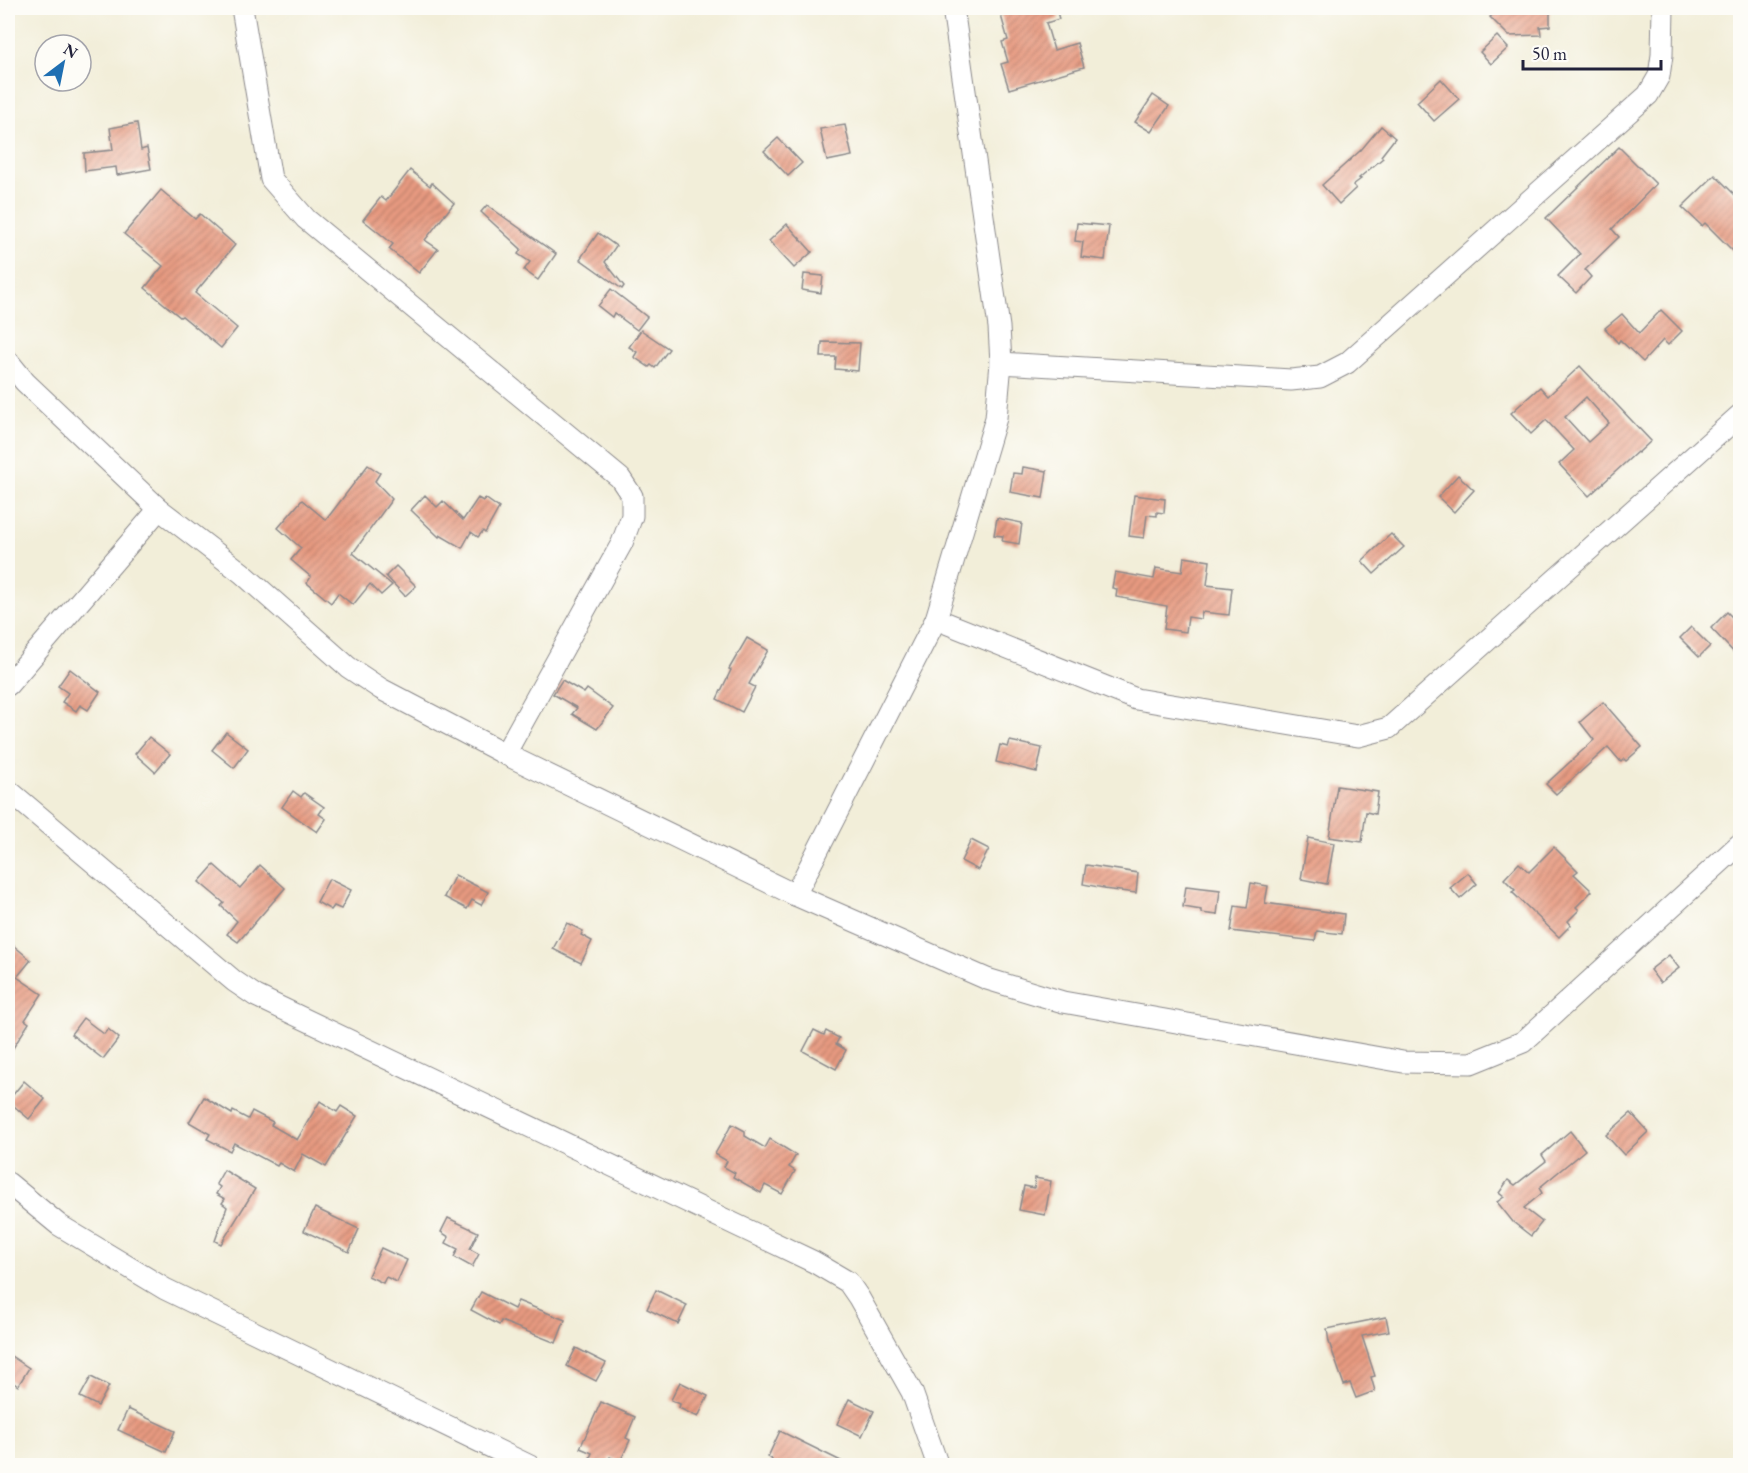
<svg xmlns="http://www.w3.org/2000/svg" width="1748" height="1473" viewBox="0 0 1748 1473" font-family="'EB Garamond',serif">
<style>
.building{fill:url(#building-hatch);fill-rule:evenodd}
.lines{fill:none;stroke-linecap:round;stroke-linejoin:round}
.street-casing{stroke:#8a888a;stroke-width:23}
.street{stroke:#fff;stroke-width:21}
</style>
<defs>
<pattern id="building-hatch" width="6" height="6" patternUnits="userSpaceOnUse" patternTransform="scale(1.5)"><rect width="6" height="6" fill="#e79a80"/><path d="M-1 1l2-2M0 6l6-6M5 7l2-2" fill="none" stroke="#bb7d6a"/></pattern>
</defs>
<rect width="100%" height="100%" fill="#fdfcf7"/>
<filter id="ink" filterUnits="userSpaceOnUse"><feTurbulence type="fractalNoise" baseFrequency=".0167" numOctaves="2"/><feDisplacementMap in="SourceGraphic" scale="12" xChannelSelector="R" yChannelSelector="G"/><feConvolveMatrix kernelMatrix="1 2 1 2 8 2 1 2 1" color-interpolation-filters="sRGB"/></filter>
<filter id="wash" filterUnits="userSpaceOnUse"><feTurbulence type="fractalNoise" baseFrequency=".008" numOctaves="4" result="noise"/><feDisplacementMap in="SourceGraphic" scale="24" xChannelSelector="R" yChannelSelector="G"/><feGaussianBlur stdDeviation="1.35" result="paint"/><feColorMatrix in="noise" values="0 0 0 0 0 0 0 0 0 0 0 0 0 0 0 0 0 1.4 0 .05"/><feComposite in="paint" operator="in"/></filter>
<g filter="url(#wash)">
<rect width="100%" height="100%" fill="#f2eed9"/>
<g id="blocks">
<g class="building">
<path d="M1015,8h41l3,11 -13,4 8,27 23,-7 7,24 -75,22 -8,-25 7,-2 -6,-20 6,-2 -8,-28z"/>
<path d="M1500,8h8l2,2 40,-1v17l-10,1 1,8 -32,1 -19,-19z"/>
<path d="M1497,36l11,12 -17,16 -11,-12z"/>
<path d="M1441,79l18,20 -25,22 -17,-19z"/>
<path d="M1153,95l16,11 -18,26 -16,-10z"/>
<path d="M137,123l4,27 6,-2 4,21 -34,6 -1,-8 -31,4 -1,-18 29,-3 -3,-22z"/>
<path d="M845,125l7,31 -25,5 -7,-32z"/>
<path d="M1381,126l14,12 -14,18 2,2 -24,20 2,1 -8,6 3,3 -17,16 -17,-19 39,-35z"/>
<path d="M778,138l24,25 -14,13 -24,-25z"/>
<path d="M1619,147l37,37 -44,45 7,8 -34,33 6,7 -15,16 -18,-17 22,-22 -34,-36z"/>
<path d="M410,170l20,16 2,-3 22,20 -29,37 13,9 -19,24 -30,-24 4,-5 -30,-24 18,-23 5,4z"/>
<path d="M1715,175l25,25v58l-35,-35 -3,3 -20,-19z"/>
<path d="M161,190l34,29 5,-5 35,31 -40,48 42,35 -16,20 -39,-32 -2,1 -35,-29 18,-22 -39,-32z"/>
<path d="M487,205l69,49 -18,26 -14,-10 6,-8 -12,-8 3,-5 -40,-37z"/>
<path d="M1077,223l32,3 -4,34 -24,-3 2,-15 -8,-1z"/>
<path d="M787,224l25,28 -18,16 -25,-27z"/>
<path d="M598,233l18,13 -11,16 19,24 -2,3 -42,-30z"/>
<path d="M804,274l19,2 -2,17 -19,-3z"/>
<path d="M611,289l36,28 -10,13 -23,-17 -2,4 -14,-11z"/>
<path d="M1661,310l21,21 -14,14 -5,-5 -20,22 -23,-22 -2,3 -13,-15 17,-14 17,19z"/>
<path d="M641,330l28,19 -14,19 -4,-3 -2,2 -15,-10 3,-5 -8,-5z"/>
<path d="M822,342l38,1 -2,28 -23,-2 1,-12h-15z"/>
<path d="M1580,366l71,75 -13,12 -1,-1 -48,44 -30,-32 15,-14 -28,-30 -15,14 -20,-21 29,-26 8,9zM1586,397l23,26 -21,19 -23,-25z"/>
<path d="M368,465l12,8 -5,8 17,18 -39,54 39,32 -11,10 -11,-11 -17,21 -15,-12 -7,10 -24,-20 4,-6 -20,-17 10,-12 -23,-20 24,-28 24,20z"/>
<path d="M1023,467l24,4 -4,27 -33,-6 3,-19 9,1z"/>
<path d="M1458,475l16,15 -20,22 -16,-15z"/>
<path d="M425,495l12,12 6,-6 20,19 15,-22 5,3 2,-3 14,10 -14,25 -2,-2 -5,6 -7,-5 -9,16 -22,-13 -1,2 -28,-27z"/>
<path d="M1134,495l31,4 -1,14 -7,-1v4l-10,-1 -3,23 -15,-2z"/>
<path d="M997,518l25,5 -3,21 -17,-3 1,-5 -9,-1z"/>
<path d="M1391,534l13,13 -30,27 -12,-13z"/>
<path d="M1184,557l26,4 -3,24 25,3 -3,27 -27,-3 -1,7 -13,-2 -2,15 -22,-3 3,-23 -51,-9 1,-8 -5,-1 3,-16 39,7 2,-11 26,4z"/>
<path d="M396,566l20,20 -11,10 -19,-20z"/>
<path d="M1727,612l13,13v34l-29,-31z"/>
<path d="M1691,627l19,19 -11,11 -19,-19z"/>
<path d="M747,638l21,12 -19,34 6,3 -13,25 -25,-13 14,-29 -2,-1z"/>
<path d="M70,669l30,23 -12,18 -8,-5 -4,6 -14,-9 6,-9 -10,-7z"/>
<path d="M562,680l22,13 3,-4 26,19 -16,21 -25,-15 5,-6 -24,-14z"/>
<path d="M1603,702l39,45 -16,14 -2,-2 -3,3 -13,-15 -52,47 -10,-10 48,-44 -14,-18z"/>
<path d="M226,732l22,17 -14,19 -22,-18z"/>
<path d="M149,737l21,17 -15,18 -20,-18z"/>
<path d="M1010,741l32,7 -5,24 -41,-10 4,-17 8,2z"/>
<path d="M1337,786l41,6 -3,22 -9,-2 -4,30 -33,-5z"/>
<path d="M293,791l8,6 3,-4 20,14 -5,7 7,5 -9,13 -35,-25z"/>
<path d="M1308,838l26,5 -7,41 -26,-5z"/>
<path d="M971,840l18,9 -11,21 -17,-9z"/>
<path d="M1554,847l24,24 -4,3 18,17 -16,16 3,3 -11,11 3,4 -12,12 -47,-45 3,-2 -11,-11 15,-16 10,9z"/>
<path d="M214,865l26,23 20,-23 25,23 -47,54 -11,-8 10,-13 -16,-15 3,-3 -25,-21z"/>
<path d="M1086,865l52,8 -2,20 -32,-4v-1l-21,-4z"/>
<path d="M1468,873l9,11 -17,15 -10,-11z"/>
<path d="M455,875l33,17 -7,13 -9,-5 -5,9 -23,-12z"/>
<path d="M329,879l22,11 -10,19 -7,-3 -3,4 -14,-8z"/>
<path d="M1251,883l17,3 -3,17 79,11 -2,20 -25,-3 -2,10 -84,-10 4,-25 12,2z"/>
<path d="M1186,886l34,4 -3,25 -16,-2v-3l-18,-3z"/>
<path d="M567,923l16,8 -2,4 11,6 -11,22 -28,-14z"/>
<path d="M8,941l23,19 -14,17 25,17 -17,26 4,3 -21,33z"/>
<path d="M1669,955l10,13 -19,15 -10,-13z"/>
<path d="M83,1018l21,16 4,-5 11,9 -16,21 -32,-25z"/>
<path d="M814,1030l10,5 2,-4 13,7 -3,6 10,6 -10,19 -33,-18z"/>
<path d="M24,1081l21,18 -16,20 -21,-18z"/>
<path d="M204,1097l28,17 1,-3 15,8 4,-8 21,11 -2,3 26,15 23,-39 17,11 4,-6 16,10 -31,51 -23,-13 -9,18 -15,-9 -2,3 -43,-23 -4,8 -23,-12 3,-5 -21,-12z"/>
<path d="M1631,1113l17,19 -24,23 -18,-20z"/>
<path d="M732,1124l13,7v5l20,12 5,-9 26,16 -7,12 6,4 -13,23 -17,-9 -4,8 -28,-16 2,-4 -11,-6 3,-6 -12,-7z"/>
<path d="M1570,1131l15,19 -46,38 3,5 -18,15 18,14 -11,14 -18,-14 -16,-20 7,-5 -5,-4 9,-13 7,5 31,-24 -4,-6z"/>
<path d="M224,1170l31,19 -34,55 -6,-3 12,-34 -5,-4 3,-4 -9,-5 4,-7 -4,-3z"/>
<path d="M1035,1178l16,3 -6,34 -26,-5 5,-24 10,2z"/>
<path d="M315,1208l44,21 -10,23 -45,-21z"/>
<path d="M448,1218l30,14 -8,17 9,5 -7,13 -18,-10 4,-8 -12,-6 3,-6 -8,-5z"/>
<path d="M381,1248l26,12 -10,22 -11,-5 -3,6 -15,-7z"/>
<path d="M656,1290l31,15 -9,19 -31,-15z"/>
<path d="M481,1292l33,17 4,-8 47,19 -9,23 -55,-22 -2,4 -28,-15z"/>
<path d="M1386,1317l3,14 -27,5 13,40 -4,1 4,14 -19,7 -6,-15 -6,2 -15,-43 -2,-13z"/>
<path d="M576,1348l30,15 -10,18 -29,-15z"/>
<path d="M8,1354l21,14 -11,18 -10,-7z"/>
<path d="M91,1377l18,9 -11,20 -18,-9z"/>
<path d="M680,1382l28,14 -10,21 -19,-9 1,-4 -9,-4z"/>
<path d="M849,1399l25,12 -12,25 -25,-12z"/>
<path d="M601,1402l34,15 -9,21 4,2 -10,22 -10,-5 -3,9h-5l-13,-6 3,-7 -12,-5z"/>
<path d="M128,1409l47,22 -9,21 -48,-22z"/>
<path d="M780,1431l71,35h-82l3,-7 -4,-2z"/>
</g>
</g>
</g>
<g filter="url(#ink)">
<use href="#blocks" fill-opacity="0" stroke="#8a888a" stroke-width="1.5"/>
<g class="lines">
<defs>
<g id="street">
<path d="M242,8l29,171 35,40 314,259 12,18v20l-10,27 -117,211"/>
<path d="M8,361l17,21 134,127 83,64 106,94 33,22 124,65 290,141 192,84 76,23 340,60 68,1 52,-21 217,-198"/>
<path d="M1001,363l290,17 29,-3 27,-14 301,-268 11,-19 3,-21 1,-47"/>
<path d="M936,619l200,80 222,37 31,-8 351,-313"/>
<path d="M8,685l151,-176"/>
<path d="M8,790l226,191 22,15 558,266 34,20 11,16 53,94 26,74"/>
<path d="M795,895l141,-276 60,-201 5,-55 -2,-36 -46,-319"/>
<path d="M8,1183l51,42 106,64 365,177"/>
</g>
</defs>
<use href="#street" class="street-casing"/>
<use href="#street" class="street"/>
</g>
</g>
<rect width="1748" height="1473" fill="none" stroke="#fdfcf7" stroke-width="30"/>
<g transform="translate(63 63) rotate(32)"><circle r="28" fill="#fdfcf7" stroke="#a5a5ac" stroke-width="1.5"/>
<path d="M0-4.5L10 22L0 15L-10 22Z" fill="#1f6fb2"/>
<text y="-9" font-size="16" font-weight="bold" text-anchor="middle" fill="#22223b">N</text>
</g>
<path d="M1523 60v9h138v-9" fill="none" stroke="#22223b" stroke-width="3"/>
<text x="1532" y="60" font-size="18" fill="#22223b" stroke="#fdfcf7" stroke-width="4.5" paint-order="stroke">50 m</text>
</svg>
